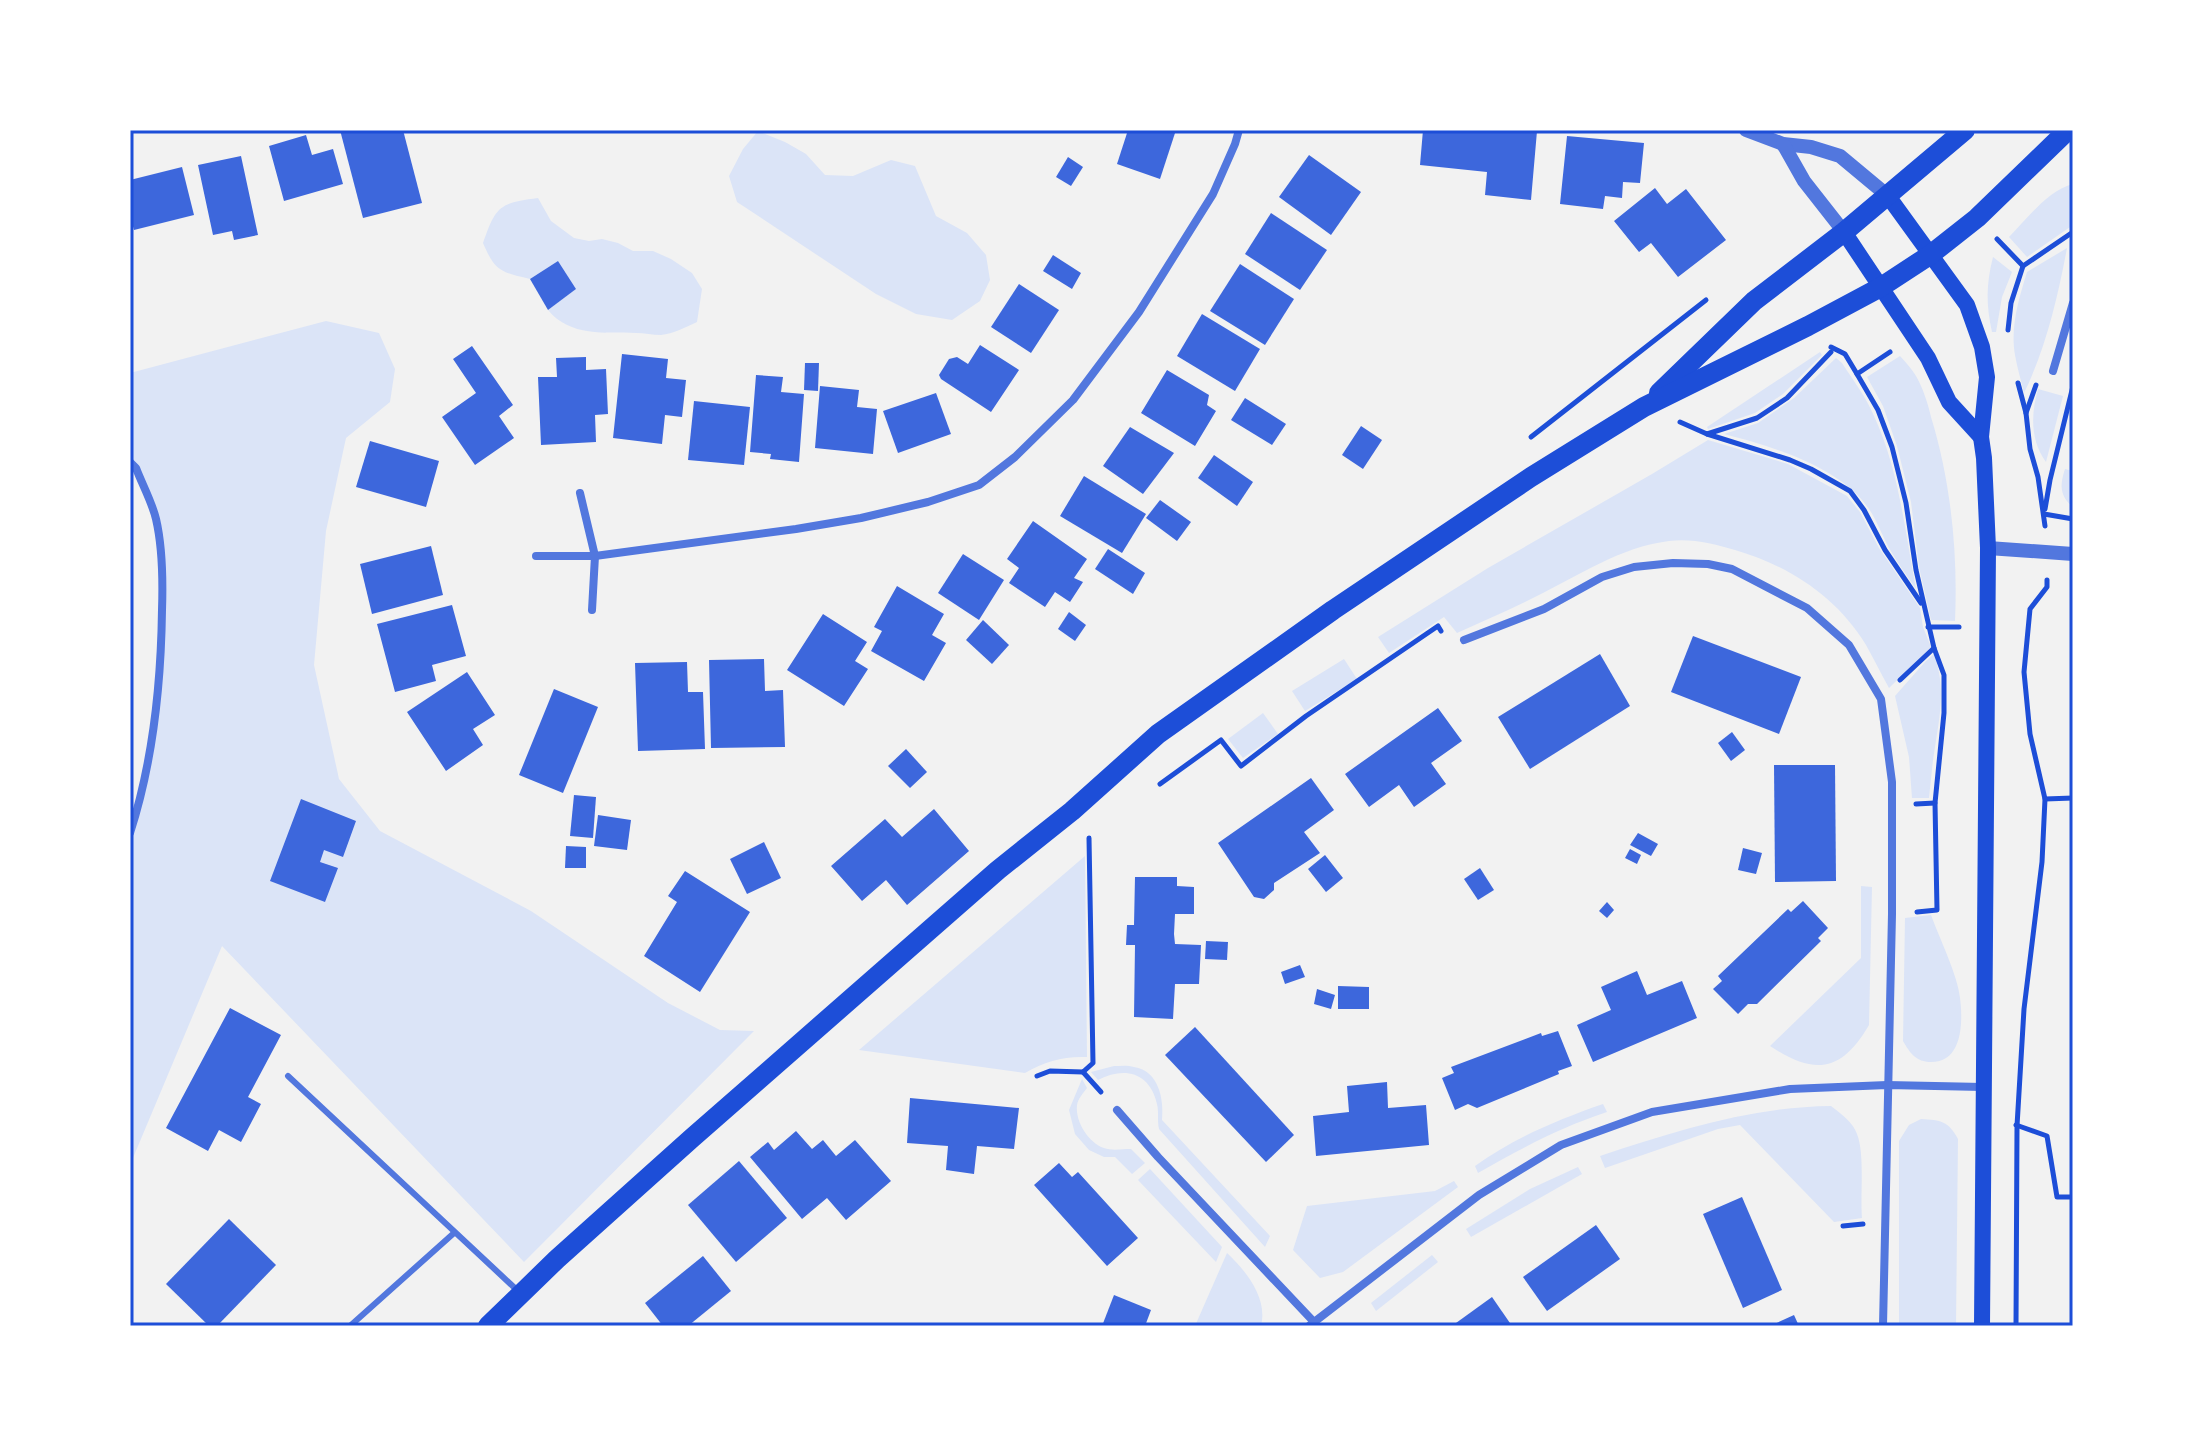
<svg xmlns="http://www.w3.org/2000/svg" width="2203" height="1456" viewBox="0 0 2203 1456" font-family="'Work Sans',sans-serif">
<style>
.green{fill:#dbe4f7}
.building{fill:#3d67dc}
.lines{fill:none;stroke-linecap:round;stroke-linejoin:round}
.path{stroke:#1d4ed8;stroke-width:5}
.service{stroke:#5277de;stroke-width:6}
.minor{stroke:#5277de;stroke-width:8}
.tertiary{stroke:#5277de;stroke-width:14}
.secondary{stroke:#1d4ed8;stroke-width:16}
.primary{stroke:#1d4ed8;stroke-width:20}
.neatline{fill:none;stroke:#1d4ed8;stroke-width:3}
</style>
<rect width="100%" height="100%" fill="#f2f2f2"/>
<g class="green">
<path d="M758,131l27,11 21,12 19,21 28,1 38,-16 24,6 21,50 31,17 19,22 4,25 -10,21 -28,19 -36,-6 -40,-20 -139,-92 -8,-26 14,-27z"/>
<path d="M2073,184v41l-46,32 -18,-20c18,-18 39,-47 64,-53z"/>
<path d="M538,198l13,23 23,17 15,3 13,-2 16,4 15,8h20l18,8 21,14 10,16 -5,33c-11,5 -24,12 -36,13 -8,0 -17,-2 -25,-2 -31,-1 -66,4 -88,-23l28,-21 -18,-28 -28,18c-30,-7 -35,-8 -47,-36 13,-37 16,-40 55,-45z"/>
<path d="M2067,248c-9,48 -21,100 -43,145 -3,-13 -7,-26 -9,-38 -5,-28 4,-57 12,-83z"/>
<path d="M1993,257l19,15 -10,25 -6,35h-4c-6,-28 -6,-47 1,-75z"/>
<path d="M326,321l53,12 16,36 -5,33 -44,36 -20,93 -12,134 25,114 41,52 151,80 137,92 52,27 34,1 -230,231 -302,-316 -92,219v-332l25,-125 8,-139 -7,-51 -26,-56v-89z"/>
<path d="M1820,352l2,3 -39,39 -28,19 -47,16 -1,-2z"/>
<path d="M1900,356c6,7 12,13 16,20 7,12 12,28 15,41 20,65 27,136 24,204l-24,-1 -12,-53 -8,-65 -14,-56 -14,-40 -16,-29z"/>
<path d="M1836,358l6,5c11,17 24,34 32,53 25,54 31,115 42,173 -9,-13 -19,-27 -27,-41 -7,-13 -12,-27 -20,-39 -28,-42 -98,-63 -145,-75l34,-11 36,-25z"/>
<path d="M2038,389l25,7 -17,66c-16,-21 -15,-49 -8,-73z"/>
<path d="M1708,440l80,24 59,32 13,16 19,36 41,60 3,19 8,20 -42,41c-8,-14 -15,-29 -23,-43 -30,-49 -77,-79 -131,-95 -20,-6 -44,-12 -66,-9 -49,6 -91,35 -134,56 -26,13 -52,24 -78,36l-13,-16 -55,36 -11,-16 110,-69 164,-94z"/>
<path d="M2065,469l8,2v36c-14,-11 -13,-23 -8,-38z"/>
<path d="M1934,654c12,34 6,60 1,93 -3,17 -4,34 -6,51h-17l-3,-41 -14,-61 30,-34z"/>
<path d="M1344,659l13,20 -52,32 -13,-20z"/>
<path d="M1263,713l15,21 -35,24 -15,-19z"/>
<path d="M1085,856l2,201c-23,-1 -42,4 -62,16l-166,-23z"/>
<path d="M1861,886l11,1 -3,138c-28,48 -55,50 -99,21l91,-88z"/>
<path d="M1931,915c8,22 27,61 29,83 3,23 3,64 -29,64 -15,0 -21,-9 -28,-21l2,-123z"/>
<path d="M1114,1066c6,0 14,-1 20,1 25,4 30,32 28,53l108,116 -5,11 -106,-118c-2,-8 0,-17 -2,-25 -7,-32 -33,-38 -59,-24l-7,-8z"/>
<path d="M1082,1079l5,9c-4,5 -9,11 -10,17 -2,17 12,38 27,43 8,3 18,1 27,1l14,14 -13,11 -17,-17h-11l-15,-7 -14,-16 -6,-24z"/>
<path d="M1603,1104l4,8c-46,15 -87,37 -129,61l-3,-7c39,-28 82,-46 128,-62z"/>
<path d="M1831,1106c10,8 22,16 26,28 8,20 3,61 5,84l-28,4 -94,-97 -22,4 -113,39 -5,-12c76,-25 150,-49 231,-50z"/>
<path d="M1921,1119c20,1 27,2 37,20l-2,187h-57v-185l10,-16z"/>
<path d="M1578,1167l4,7 -111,63 -5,-8 64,-40z"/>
<path d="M1150,1169l72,78 -6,15 -78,-82z"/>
<path d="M1454,1181l4,6 -115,85 -23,6 -27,-28 14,-44 128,-15z"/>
<path d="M1227,1253c19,18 41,45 34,73h-66z"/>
<path d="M1432,1255l6,7 -62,49 -5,-8z"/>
</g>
<g class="building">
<path d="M340,130h63l19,73 -59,15z"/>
<path d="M1128,130h48l-16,49 -43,-15z"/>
<path d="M1423,130l114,1 -6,69 -46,-5 2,-23 -67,-7z"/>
<path d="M306,135l6,20 21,-6 10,35 -59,17 -15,-55z"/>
<path d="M1567,136l77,7 -4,40 -17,-1 -1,16 -17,-2 -2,13 -43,-5z"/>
<path d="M1309,155l52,37 -30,43 -52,-38z"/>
<path d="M241,156l17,79 -24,5 -2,-9 -19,4 -15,-70z"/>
<path d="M1068,157l15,10 -12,19 -15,-9z"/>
<path d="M182,167l12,48 -60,15 -4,-14v-36z"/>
<path d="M1655,188l12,16 19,-15 40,51 -48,37 -27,-34 -12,9 -25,-31z"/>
<path d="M1271,213l56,37 -27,40 -55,-36z"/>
<path d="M1053,255l28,18 -9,16 -29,-18z"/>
<path d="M558,261l18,28 -28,21 -18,-31z"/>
<path d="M1240,264l54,35 -29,46 -55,-34z"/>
<path d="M1019,284l40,26 -28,43 -40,-26z"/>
<path d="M1202,314l58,35 -25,42 -58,-35z"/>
<path d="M980,345l39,25 -28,42 -50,-33 -2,-4 10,-16 8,-2 11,7z"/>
<path d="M472,346l41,59 -14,11 15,22 -39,27 -33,-48 34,-24 -23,-34z"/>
<path d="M622,354l46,5 -2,19 20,2 -4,37 -17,-2 -3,29 -49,-6z"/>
<path d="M586,357v13l20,-1 2,45 -13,1 1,27 -55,3 -3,-68h19l-1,-19z"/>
<path d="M805,363h14l-1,28 -14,-1z"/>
<path d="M1167,370l42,25 -2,10 9,6 -21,35 -54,-33z"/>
<path d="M756,375l27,2 -2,15 23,2 -5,68 -29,-3 1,-5 -21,-2z"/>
<path d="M820,386l39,4 -2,17 20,2 -4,45 -58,-6z"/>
<path d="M936,393l15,41 -53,19 -15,-42z"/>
<path d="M1245,398l41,26 -14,21 -41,-25z"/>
<path d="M694,401l56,6 -6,58 -56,-5z"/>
<path d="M1361,426l21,14 -19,29 -21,-14z"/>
<path d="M1130,427l44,26 -31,41 -40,-28z"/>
<path d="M370,441l69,20 -13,46 -70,-20z"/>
<path d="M1214,455l39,27 -16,24 -39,-28z"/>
<path d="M1084,476l62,38 -24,39 -62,-37z"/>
<path d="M1160,500l31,22 -14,19 -31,-23z"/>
<path d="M1033,521l54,38 -13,19 9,4 -13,20 -15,-10 -10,15 -36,-24 10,-15 -12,-9z"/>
<path d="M431,546l12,49 -71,19 -12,-50z"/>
<path d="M1108,549l37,24 -12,21 -38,-25z"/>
<path d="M963,554l41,26 -25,40 -41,-27z"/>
<path d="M897,586l47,28 -12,21 14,8 -22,38 -53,-30 11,-20 -8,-4z"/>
<path d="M452,605l14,51 -34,9 4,16 -41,11 -18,-68z"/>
<path d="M1069,612l17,13 -11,16 -17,-12z"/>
<path d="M823,614l44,28 -12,19 13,8 -24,37 -57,-36z"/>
<path d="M983,620l26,25 -17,19 -26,-24z"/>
<path d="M1693,636l108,41 -22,57 -108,-42z"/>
<path d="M1600,654l30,52 -100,63 -32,-52z"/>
<path d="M764,659l1,32 18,-1 2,57 -74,1 -2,-88z"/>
<path d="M687,662l1,30h15l2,57 -67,2 -3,-88z"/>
<path d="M467,672l28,43 -22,14 10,16 -37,26 -39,-59z"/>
<path d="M554,689l44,18 -35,86 -44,-18z"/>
<path d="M1438,708l24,33 -31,22 15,21 -32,23 -15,-22 -30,22 -24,-33z"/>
<path d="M1732,732l13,18 -14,11 -13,-18z"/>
<path d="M906,749l21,23 -17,16 -22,-22z"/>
<path d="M1774,765h61l1,116 -61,1z"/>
<path d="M1311,778l23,32 -30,22 16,21 -46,30v7l-10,9 -10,-2 -36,-54z"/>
<path d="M574,795l22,2 -3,41 -23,-2z"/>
<path d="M301,799l55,22 -13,36 -19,-7 -4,12 18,6 -13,34 -55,-21z"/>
<path d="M934,809l35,42 -62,54 -21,-25 -24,21 -31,-35 54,-47 17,18z"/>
<path d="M598,815l33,5 -4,30 -33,-4z"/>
<path d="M1638,833l20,11 -7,12 -21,-11z"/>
<path d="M764,842l17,36 -34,16 -17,-35z"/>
<path d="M566,846l20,1v21h-21z"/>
<path d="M1743,848l19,5 -6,21 -18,-4z"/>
<path d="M1630,849l11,6 -4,9 -12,-6z"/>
<path d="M1325,855l18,23 -17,14 -18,-23z"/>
<path d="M1480,868l14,22 -16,10 -14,-21z"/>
<path d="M685,871l65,41 -50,80 -56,-36 33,-54 -9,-6z"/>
<path d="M1135,877h42v9l17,1v27h-19l-1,20 1,10 26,1 -2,39h-24l-2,35 -39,-2 1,-72h-9l1,-20h7z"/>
<path d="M1803,901l25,27 -10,10 3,3 -64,63h-9l-10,10 -25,-25 9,-8 -4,-5 70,-67 3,3z"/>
<path d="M1607,902l7,8 -7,8 -8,-7z"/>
<path d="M1206,941l22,1 -1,18 -22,-1z"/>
<path d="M1300,965l5,12 -20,7 -4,-12z"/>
<path d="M1637,971l10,24 35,-14 15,37 -104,44 -16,-37 34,-15 -10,-23z"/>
<path d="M1338,986l31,1v22h-31z"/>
<path d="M1317,989l18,6 -4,14 -17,-5z"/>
<path d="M230,1008l51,27 -33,62 13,7 -20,38 -22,-12 -11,21 -42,-23z"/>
<path d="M1195,1027l99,108 -28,27 -101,-107z"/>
<path d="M1558,1031l14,35 -14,5 1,3 -82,34 -9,-4 -13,6 -13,-32 12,-5 -3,-6 90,-34 1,3z"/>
<path d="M1387,1082l1,26 38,-3 3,40 -113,11 -3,-40 36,-4 -2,-26z"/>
<path d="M910,1098l109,10 -5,41 -37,-3 -3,28 -28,-4 2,-24 -41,-3z"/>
<path d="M796,1131l16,18 11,-9 13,16 19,-16 36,41 -45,39 -19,-22 -25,21 -52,-62 18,-15 6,8z"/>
<path d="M739,1161l48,57 -51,44 -48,-57z"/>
<path d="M1059,1163l13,14 6,-5 60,66 -31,28 -73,-81z"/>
<path d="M1742,1197l40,93 -39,18 -40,-94z"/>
<path d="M229,1219l47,46 -59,61h-8l-43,-42z"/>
<path d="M1596,1225l24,34 -73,52 -24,-34z"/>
<path d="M703,1256l28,35 -43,35h-25l-18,-23z"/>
<path d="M1114,1295l37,15 -6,16h-43z"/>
<path d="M1492,1297l20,29h-60l4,-3z"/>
<path d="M1794,1315l5,11h-29z"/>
</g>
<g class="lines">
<g class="path">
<path d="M1997,239l26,27"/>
<path d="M2008,330l3,-27 12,-37 50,-34"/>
<path d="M1831,347l14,7 12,20"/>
<path d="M1890,352l-33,22 21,36 14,37 14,56 10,67 18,78 -34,32"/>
<path d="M2018,383l8,30 4,36 8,28 7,49"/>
<path d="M2026,413l10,-28"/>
<path d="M1680,422l27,12 50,-16 30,-20 44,-46"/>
<path d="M1707,434l83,26 21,9 39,22 14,19 21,40 36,53"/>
<path d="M1531,437l175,-137"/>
<path d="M2045,509l5,-29 23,-94"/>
<path d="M2044,514l29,5"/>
<path d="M1928,627h31"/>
<path d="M1160,784l61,-44 20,26 65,-50 132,-90 3,5"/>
<path d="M2045,799l28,-1"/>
<path d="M1916,804l19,-1"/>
<path d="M1917,912l20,-2 -2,-107 9,-90v-38l-10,-27"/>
<path d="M1083,1072l18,20"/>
<path d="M1037,1076l13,-5 33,1 10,-9 -4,-225"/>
<path d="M2016,1125l31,11 10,61h16"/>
<path d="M1843,1226l20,-2"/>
<path d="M2016,1326l1,-200 7,-117 18,-147 3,-63 -15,-65 -6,-62 6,-63 17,-22v-7"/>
</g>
<g class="service">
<path d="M288,1076l230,215"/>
<path d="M350,1326l104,-93"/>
</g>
<g class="minor">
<path d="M2053,371l20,-68"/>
<path d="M130,462l6,6c6,16 16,34 20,51 7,30 7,61 6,91 -1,74 -9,152 -32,223"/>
<path d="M580,493l15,63 -3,54"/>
<path d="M536,556h59l201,-27 65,-11 67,-16 51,-17 36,-28 58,-57 66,-88 74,-118 22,-50 4,-14"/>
<path d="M1464,640l80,-31 58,-32 32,-10 39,-4 35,1 24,5 75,39 42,37 32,54 11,83v132l-9,412"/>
<path d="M1117,1110l41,47 156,165"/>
<path d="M1309,1326l170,-131 82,-50 91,-33 138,-23 97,-4 96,2"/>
</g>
<g class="tertiary">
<path d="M1746,130l37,14 28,3 29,9 48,40"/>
<path d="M1783,144l21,37 40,51"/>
<path d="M1988,548l85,6"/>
</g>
<g class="secondary">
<path d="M1888,196l79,109 15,42 5,30 -6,60 3,21 4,90 -6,778"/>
<path d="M1844,232l84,126 21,44 32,35"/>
</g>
<g class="primary">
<path d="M1659,393l95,-92 90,-69 121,-102"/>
<path d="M488,1326l69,-67 135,-121 306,-268 74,-59 86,-77 175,-124 198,-133 113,-70 164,-81 73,-39 49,-32 47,-37 91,-88"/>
</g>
</g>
<rect width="2203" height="1456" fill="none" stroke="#ffffff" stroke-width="264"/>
<rect x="132" y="132" width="1939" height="1192" class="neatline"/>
</svg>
